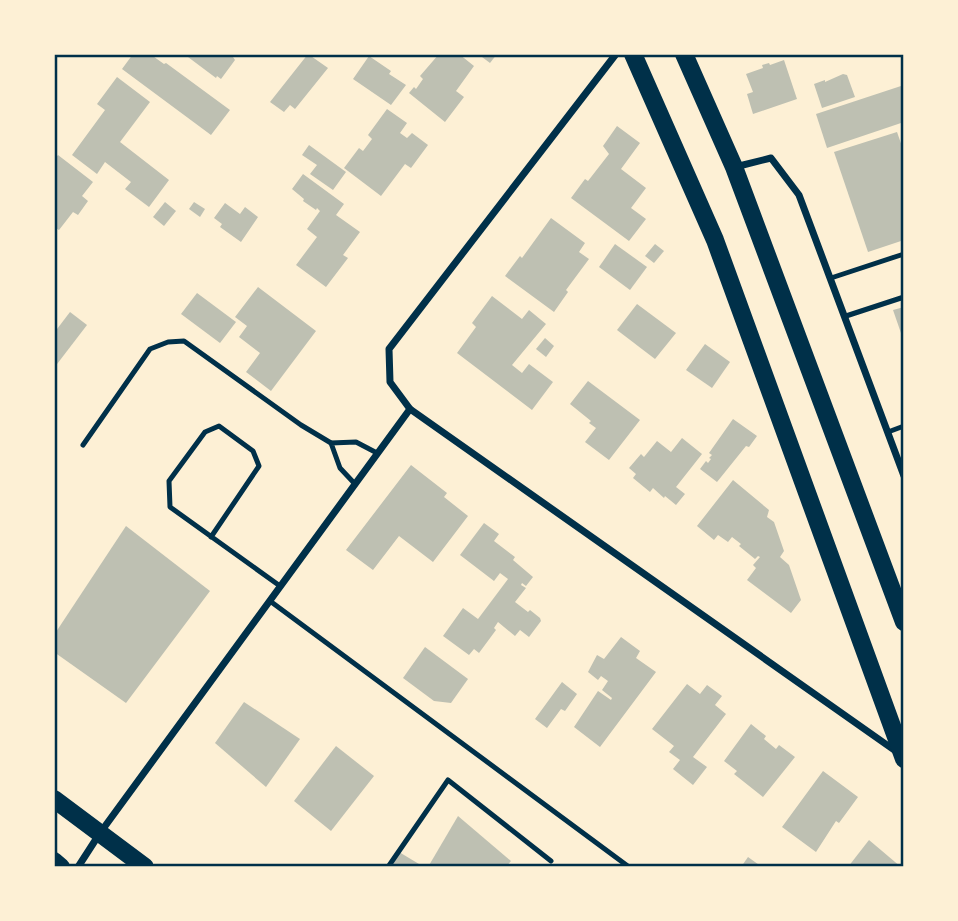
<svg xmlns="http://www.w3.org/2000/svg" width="958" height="921" viewBox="0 0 958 921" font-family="Lato,sans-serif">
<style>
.building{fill:#bec0b2}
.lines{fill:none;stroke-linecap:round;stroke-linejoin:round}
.service{stroke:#003049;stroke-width:5}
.minor{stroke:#003049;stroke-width:7}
.primary{stroke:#003049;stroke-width:18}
.neatline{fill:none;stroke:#003049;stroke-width:2.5}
</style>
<rect width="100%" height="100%" fill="#fdf0d5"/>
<g class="building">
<path d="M133,54h17l14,10 2,-1 64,47 -19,25 -89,-66z"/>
<path d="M184,54h47l4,6 -14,19 -4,-3 -1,2z"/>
<path d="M308,54l20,14 -33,41 -5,-4 -6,7 -14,-10z"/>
<path d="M439,54h20l15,12 -18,25 8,6 -19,25 -36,-29 5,-6 2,2 7,-10 -3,-3z"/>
<path d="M478,54h19l-7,9z"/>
<path d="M369,56l22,15 -2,3 17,11 -15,20 -38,-26z"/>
<path d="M784,60l13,39 -44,15 -6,-20 6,-2 -7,-18 17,-6 -1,-3 7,-2 1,2z"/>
<path d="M843,74l4,1 8,22 -33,11 -8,-24 11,-4v2z"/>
<path d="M117,77l33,25 -30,40 49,38 -20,27 -24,-18 6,-7 -26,-20 -8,12 -25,-19 33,-45 -8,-6z"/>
<path d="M904,85v37l-77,26 -11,-34z"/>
<path d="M387,109l20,14 -7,10 7,5 5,-5 16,12 -17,23 -6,-4 -24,32 -37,-28 15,-20 4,3 9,-12 -4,-4z"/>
<path d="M617,126l23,17 -19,26 25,19 -15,20 15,11 -17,22 -58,-43 14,-19 3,2 21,-27 -6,-8z"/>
<path d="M897,132l7,20v88l-36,12 -34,-100z"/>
<path d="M309,145l37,27 -13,18 -23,-16 7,-9 -15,-10z"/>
<path d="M58,155l35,27 -11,14 6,5 -10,14 -5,-3 -14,18 -5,-3v-67z"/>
<path d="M303,174l41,30 -8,11 24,17 -17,23 5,3 -22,29 -30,-22 21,-28 -10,-8 13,-18 -3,-3 -1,2 -13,-9 1,-2 -12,-10z"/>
<path d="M165,202l11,9 -12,15 -11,-9z"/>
<path d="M194,202l11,7 -5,8 -11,-8z"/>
<path d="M225,203l15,11 5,-7 13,10 -17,25 -21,-15 2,-3 -8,-6z"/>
<path d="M551,218l34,25 -6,9 10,7 -23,31 2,2 -14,20 -49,-36 15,-20 2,2z"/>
<path d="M615,244l32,23 -17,23 -31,-23z"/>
<path d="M655,244l9,7 -10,12 -9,-7z"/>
<path d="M258,287l58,44 -45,60 -25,-19 14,-19 -21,-16 8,-11 -12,-9z"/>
<path d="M197,293l39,29 -16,21 -39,-29z"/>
<path d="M492,296l30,23 7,-9 17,14 -34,41 10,8 7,-9 24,18 -21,28 -75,-57 19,-26 -4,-4z"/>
<path d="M637,304l39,29 -21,26 -38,-29z"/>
<path d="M904,307v28l-2,1 -9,-26z"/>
<path d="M70,312l17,13 -33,43v-35z"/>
<path d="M545,338l9,8 -8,11 -10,-8z"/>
<path d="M705,344l25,18 -18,26 -26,-18z"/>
<path d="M588,381l52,39 -31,40 -24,-18 11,-14 -7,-5 2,-2 -21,-17z"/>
<path d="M733,419l24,17 -8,11 -3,-1 -29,36 -17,-13 6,-8 2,2 3,-4 -2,-1 3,-3 -3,-2z"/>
<path d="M682,438l20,16 -26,33 9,7 -9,11 -11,-9 -1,2 -11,-10 -3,4 -17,-14 3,-4 -7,-6 12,-14 3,3 13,-16 14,11z"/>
<path d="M411,465l36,28 -3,4 24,19 -35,46 -34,-26 -26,34 -27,-20z"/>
<path d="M733,480l36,30 -2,7 7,5 10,29 -4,6 9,8 12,35 -10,13 -44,-33 9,-12 -3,-3 7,-8 -2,-1 -3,3 -16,-13 2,-2 -9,-7 -4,5 -10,-7 -4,5 -17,-14z"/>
<path d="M484,523l15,11 -5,7 21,16 -2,3 20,17 -7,9 -4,-3 -1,2 5,3 -11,14 13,10 2,-2 10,8 1,3 -12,16 -9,-7 -5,6 -17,-14 -4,6 2,2 -17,23 -5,-4 -5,6 -26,-19 20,-28 15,11 30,-40 -8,-6 -6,8 -34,-26z"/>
<path d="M126,526l84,65 -84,112 -72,-51v-17z"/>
<path d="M621,637l19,14 -4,7 20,14 -56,75 -26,-20 24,-36 13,9 1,-2 -10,-8 6,-9 -7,-5 -3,4 -10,-8 9,-17 7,4z"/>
<path d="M425,647l43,32 -17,24 -17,-2 -31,-23z"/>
<path d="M562,682l15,12 -12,17 -4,-2 -14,19 -12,-9z"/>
<path d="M687,684l13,10 7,-9 15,11 -7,9 11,9 -33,43 14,10 -14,18 -20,-16 7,-9 -11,-8 5,-6 -22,-17z"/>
<path d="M244,702l56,37 -34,48 -51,-44z"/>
<path d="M751,724l15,12 -2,3 12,10 3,-4 16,12 -32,40 -29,-23 3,-3 -13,-10z"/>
<path d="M336,746l38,30 -43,55 -37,-30z"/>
<path d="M823,771l35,26 -19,26 -3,-2 -20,31 -34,-25z"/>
<path d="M458,816l53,45 -5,6h-78z"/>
<path d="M869,840l32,27h-53z"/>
<path d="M399,852l25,15h-34z"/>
<path d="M748,857l14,10h-21z"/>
</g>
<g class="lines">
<g class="service">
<path d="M831,278l73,-24"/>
<path d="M846,316l58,-19"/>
<path d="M888,432l16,-6"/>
<path d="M83,445l67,-96 18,-7 16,-1 117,84 30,18"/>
<path d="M355,484l-15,-16 -9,-25 25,-1 21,11"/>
<path d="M211,537l48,-71 -6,-15 -34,-25 -14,6 -36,49 1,26 110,79"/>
<path d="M270,601l359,266"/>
<path d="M388,867l60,-87 103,81"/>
</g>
<g class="minor">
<path d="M616,54l-227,295 1,33 20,27 487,343"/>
<path d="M735,167l36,-9 28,37 105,281"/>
<path d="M78,867l22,-34 310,-424"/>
</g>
<g class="primary">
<path d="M633,54l82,186 189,519"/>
<path d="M684,54l50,113 170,455"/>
<path d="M54,799l91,68"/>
<path d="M54,861l7,6"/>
</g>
</g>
<rect width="958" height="921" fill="none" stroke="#fdf0d5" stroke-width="112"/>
<rect x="56" y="56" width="846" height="809" class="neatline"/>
</svg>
